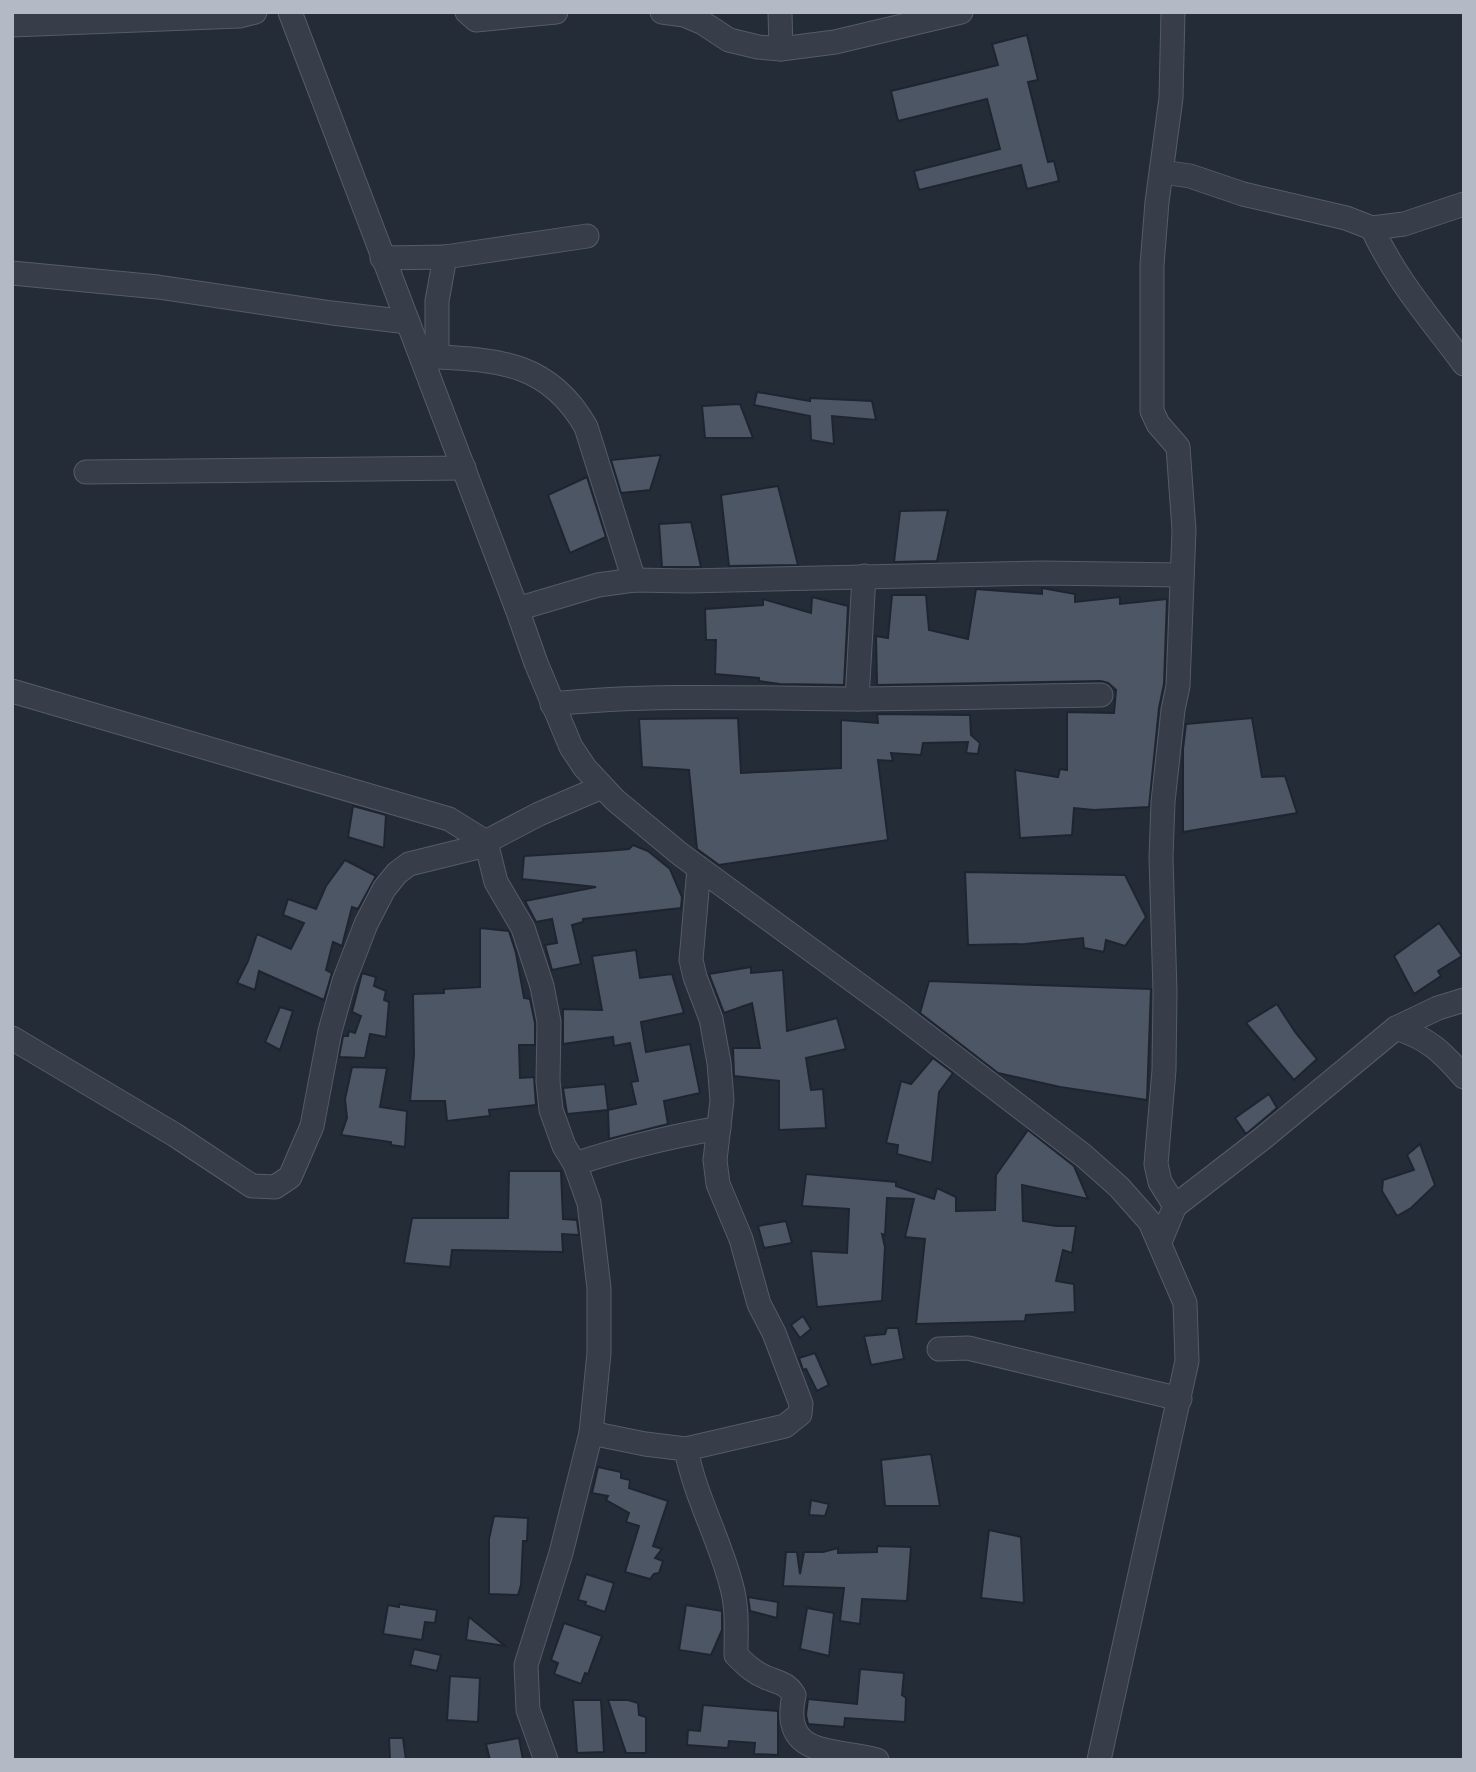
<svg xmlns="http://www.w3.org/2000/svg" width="1476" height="1772" viewBox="0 0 1476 1772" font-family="'Work Sans',sans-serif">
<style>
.building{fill:#4d5664;stroke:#1f2530;stroke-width:2}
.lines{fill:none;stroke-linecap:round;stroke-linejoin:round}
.minor-casing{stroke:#565c67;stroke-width:25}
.minor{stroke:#383e49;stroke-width:23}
</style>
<rect width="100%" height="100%" fill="#242c38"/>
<g class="building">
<path d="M1027,35l11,45 -10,2 20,80 6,-1 5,20 -32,8 -6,-24 -102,25 -5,-19 86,-22 -13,-50 -89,22 -7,-30 107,-26 -6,-21z"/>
<path d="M757,392l53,9v-3l62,3 4,19 -44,-4 2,28 -23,-4 -1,-24 -56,-11z"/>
<path d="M740,404l13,34h-48l-3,-32z"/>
<path d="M661,455l-11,35 -29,3 -10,-33z"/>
<path d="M587,477l19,60 -36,16 -22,-58z"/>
<path d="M778,486l20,79 -69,1 -8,-71z"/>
<path d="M948,510l-11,51 -43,1 6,-51z"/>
<path d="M691,522l10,45h-39l-3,-43z"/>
<path d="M1042,588l33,6v8l45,-5v7l47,-5 -3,85 -5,24 -10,99 -55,3 -20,-2 -2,27 -52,3 -5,-68 43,7 2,-8 7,1v-58l47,1 2,-23 -8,-7 -7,-2 -224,4 -1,-49 12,2 4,-43h34l3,35 39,9 8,-50 66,5z"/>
<path d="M812,597l36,9 -4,79 -64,-1 -21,-3v-3l-44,-4 1,-34h-10l-1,-31 58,-4v-6l48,14z"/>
<path d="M877,714l93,1 1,20 9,8 -2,11 -12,-1 2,-11 -45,1 -2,12 -30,-2 2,8 -15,-1 10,80 -169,25 -22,-16 -8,-79 -47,-3 -3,-48 99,-1 3,55 100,-5v-48l37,3z"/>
<path d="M1252,718l10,59 23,-1 12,37 -114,19v-83l3,-25z"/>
<path d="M353,806l33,9 -2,33 -36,-11z"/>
<path d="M633,845l15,6 22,18 12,28 -1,11 -98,11v3l-11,3 9,39 -29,6 -7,-25 12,-2 -5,-24 -16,3 -11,-21 71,-14 -74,-8 2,-23 82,-5 23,-2z"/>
<path d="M345,860l31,16 -18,33 -6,-2 -10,39 -9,-4 -7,28 6,3 -8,27 -65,-29 -4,19 -18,-7 11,-22 9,-27 34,15 13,-26 -21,-8 5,-16 28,10 10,-23z"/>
<path d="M965,872l160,3 21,42 -21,29 -19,-6 -2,12 -20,-4 -1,-10 -58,6 -57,1z"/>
<path d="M1439,923l23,33 -24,15 3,5 -27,18 -20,-38z"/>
<path d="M480,928l29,3 7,22 8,45 6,1 5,24v22h-16l1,33 14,-1 2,28 -47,5 1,6 -43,5 -2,-20h-35l4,-46 -1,-61 31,-1v-4l36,-2z"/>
<path d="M636,950l4,28 32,-4 12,39 -43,9 5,30 44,-8 10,49 -36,8 4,23 -59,15 -1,-29 28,-6 -5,-22 7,-1 -8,-38 -16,3 -1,-9 -50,7v-35l39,1 -10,-54z"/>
<path d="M751,967v6l32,-3 4,61 50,-13 9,31 -40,9 5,32 12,-1 3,39 -47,2v-49l-45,-5 -1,-28h27l-8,-45 -28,10 -15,-39z"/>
<path d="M362,973l14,4 -2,9 12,5 -2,9 5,2 -3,35 -16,-3 -5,24 -26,-1 4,-21h5l1,-5 6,2 6,-17 -9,-4z"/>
<path d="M929,981l222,8 -4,111 -87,-13 -62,-14 -78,-60z"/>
<path d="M1277,1004l18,28 22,27 -23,21 -48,-57z"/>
<path d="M280,1007l13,4 -13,39 -15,-8z"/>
<path d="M933,1058l20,15 -14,19 -7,71 -35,-9 1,-9 -12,-2 15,-62 10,3z"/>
<path d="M352,1067l35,1 -7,39 27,4 -2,36 -14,-2v-3l-50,-7 6,-17 -2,-19z"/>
<path d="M605,1084l3,26 -41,4 -4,-26z"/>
<path d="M1269,1094l8,14 -31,26 -11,-16z"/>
<path d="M1028,1130l46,36 14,33 -66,-14 1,36 33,5h20l-4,27 -9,-3 -7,31 18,3 1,28 -49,3 -1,6 -109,3 9,-85 -20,-2 9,-38 -27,-1 -2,37 -3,-1 3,13 -3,54 -65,6 -6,-56 36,2 2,-44 -47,-3 4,-32 90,8v4l38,13 3,-11 19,9v14l39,-1 1,-35z"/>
<path d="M1420,1144l15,41 -24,23 -14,8 -15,-25 1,-11 31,-10 -7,-15z"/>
<path d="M509,1171h52l2,48 14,1 2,15 -17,-1 1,18 -111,-2 -2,17 -46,-4 8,-45h96z"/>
<path d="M786,1221l6,22 -28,5 -6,-22z"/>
<path d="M803,1316l8,13 -11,9 -9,-13z"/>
<path d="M887,1328h11l6,31 -33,6 -7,-29 21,-2z"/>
<path d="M815,1353l14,32 -12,6 -11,-22 -3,1 -4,-12z"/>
<path d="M931,1454l9,52h-55l-4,-46z"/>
<path d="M598,1467l23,5v6l9,2 -1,8 39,13 -15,45 9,3 -7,9 8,3 -4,12 -5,1 -4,5 -25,-7 14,-46 -13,-4 3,-9 -23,-13 2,-4 -16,-3z"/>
<path d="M811,1500l18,4 -4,12 -16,-1z"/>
<path d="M494,1516l34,2 -1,23h-4l-2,44 -3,10 -29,-1v-55z"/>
<path d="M989,1530l32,7 3,66 -43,-5z"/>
<path d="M877,1546l34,1 -4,54 -45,-2 -2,25 -20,-3 4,-33 -61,-2 3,-34h11l3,22 4,-22h19l15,-4v5l39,-1z"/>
<path d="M586,1574l28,9 -9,29 -20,-7 1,-3 -8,-2z"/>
<path d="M748,1597l30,5 -1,16 -27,-7z"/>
<path d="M399,1604l38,6 -2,13 -10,-1 -3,18 -39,-6 5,-29 11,2z"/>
<path d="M686,1605l36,6v19l-11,25 -32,-5z"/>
<path d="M807,1608l27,5 -5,43 -29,-7z"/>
<path d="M469,1617l36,29 -39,-6z"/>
<path d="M564,1623l38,13 -14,38 -3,-1 -4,11 -27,-10 4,-11 -7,-3z"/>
<path d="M414,1649l27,6 -4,16 -27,-6z"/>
<path d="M860,1669l44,4 -2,22 4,3 -1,24 -60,-4 -1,9 -36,-3 -2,-9 2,-16 49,5z"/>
<path d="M450,1676l30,2 -2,44 -31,-2z"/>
<path d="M573,1700h28l3,52 -27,1z"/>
<path d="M608,1700h20l10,3 1,12 7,2v36h-20z"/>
<path d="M703,1705l75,6v44l-24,-1 1,-11 -26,-2 -1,7 -41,-3 1,-15 12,1z"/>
<path d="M389,1738h14l3,22h-16z"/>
<path d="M519,1738l4,22h-33l-4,-16z"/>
</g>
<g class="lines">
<defs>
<g id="minor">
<path d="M290,12l227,597 19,54 35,84 14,21 30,32 65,54 212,155 192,147 35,31 31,35 35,81 2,58 -88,399"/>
<path d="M467,12l9,8 80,-8"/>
<path d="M662,12l22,3 19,8 26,17 29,7 23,2 54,-7 126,-30"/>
<path d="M780,12l1,37"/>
<path d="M12,25l227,-9 16,-4"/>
<path d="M1162,172l28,4 53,18 103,24 26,10 32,-4 60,-20"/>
<path d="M1372,228c24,52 58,90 92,136"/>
<path d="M382,258l63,-1 142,-21"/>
<path d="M12,273l146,14 174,26 76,9"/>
<path d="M421,356c71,4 126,2 165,71l48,153"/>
<path d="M437,357v-56l8,-44"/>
<path d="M86,472l378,-4"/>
<path d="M517,609l81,-24 36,-5 54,1 354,-8 140,2"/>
<path d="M12,691l437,128 37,23 10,40 27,46 19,58 7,36 -1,59 3,29 13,36 11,18 14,39 10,85v65l-8,80 -30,120 -35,112 2,45 18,50"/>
<path d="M857,699l7,-123"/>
<path d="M552,704c99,-10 199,-6 299,-5 83,0 167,-3 250,-4"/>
<path d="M1396,1028c33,11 45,23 68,49"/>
<path d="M12,1038l163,97 77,51 23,1 15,-10 22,-51 18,-95 14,-50 22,-57 18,-35 13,-16 12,-9 65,-16 65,-34 63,-27"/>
<path d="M575,1164c47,-16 94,-27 144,-36"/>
<path d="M1175,1206l88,-68 133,-110 42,-20 26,-8"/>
<path d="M1160,1242l15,-36 -15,-24 -4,-18 8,-94 1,-78 -4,-135 2,-55 10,-92 5,-24 6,-156 -6,-83 -20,-23 -6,-13v-146l5,-63 14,-104 2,-86"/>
<path d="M939,1349l29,-1 212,51"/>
<path d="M591,1433l54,11 41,5 99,-23 15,-12 1,-10 -27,-71 -15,-29 -18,-65 -23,-55 -3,-24 7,-60 -3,-37 -8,-44 -16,-42 -4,-17 8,-92"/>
<path d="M686,1449c9,47 33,89 45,135 7,23 5,48 5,71 9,9 17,17 29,22 13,6 21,5 29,18 -14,63 39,53 83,65"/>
</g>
</defs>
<use href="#minor" class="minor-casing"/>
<use href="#minor" class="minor"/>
</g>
<rect width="1476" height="1772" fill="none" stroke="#b3b9c5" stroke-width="28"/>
</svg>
